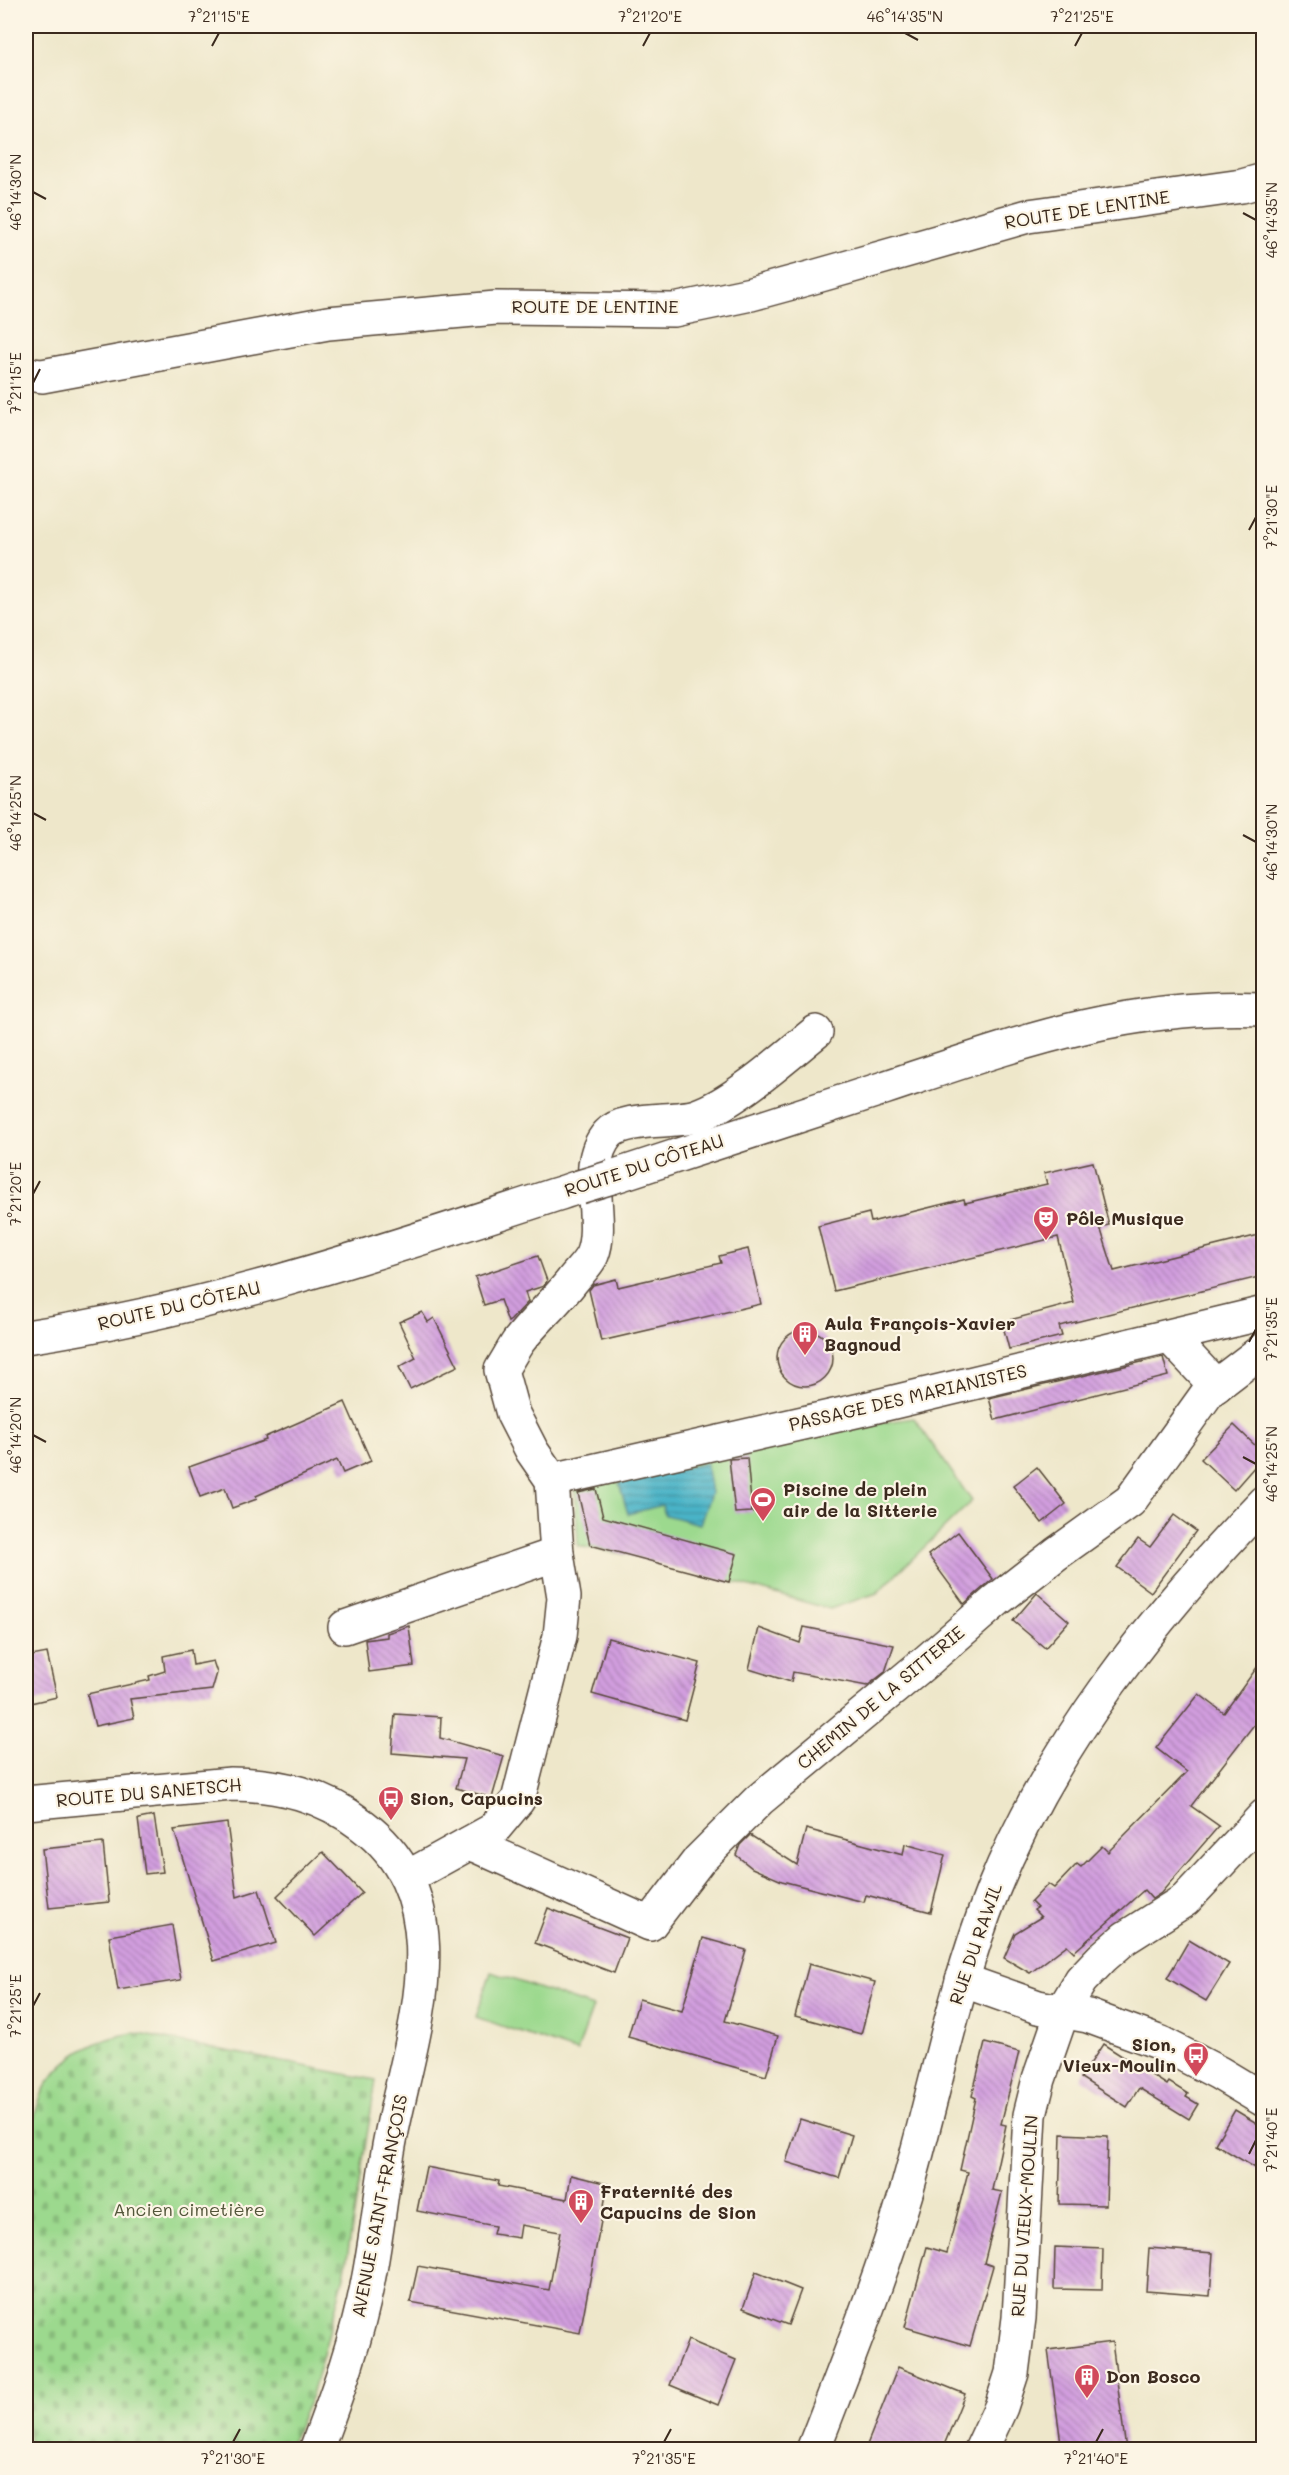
<svg xmlns="http://www.w3.org/2000/svg" width="1289" height="2475" viewBox="0 0 1289 2475" font-family="Mali,sans-serif">
<style>
.grass{fill:#9cd98e;stroke:#6c8256;stroke-width:1.5}
.cemetery{fill:url(#cemetery-stones);stroke:#6c8256;stroke-width:1.5}
.water{fill:url(#water-rules);stroke:#426f73;stroke-width:1.5}
.building{fill:url(#building-back-hatch)}
.lines{fill:none;stroke-linecap:round;stroke-linejoin:round}
.minor-casing{stroke:#564638;stroke-width:36}
.minor{stroke:#fff;stroke-width:33}
.minor-bridge-casing{stroke:#564638;stroke-width:36;stroke-linecap:butt}
.minor-bridge{stroke:#fff;stroke-width:33}
.ticks{fill:none;stroke:#3b2a1e;stroke-width:2}
.labels{text-anchor:middle;stroke-width:4.5;stroke-linejoin:round;paint-order:stroke}
.street-label{font-size:18px;fill:#3b2a1e;stroke:#fcf5e5}
.poi-label{font-size:18px;font-weight:bold;fill:#3b2a1e;stroke:#fcf5e5;text-anchor:start}
.park-label{font-size:18px;fill:#53563a;stroke:#fcf5e5}
.neatline{fill:none;stroke:#3b2a1e;stroke-width:2}
.ticks-label{font-size:15px;text-anchor:middle;fill:#3b2a1e}
</style>
<defs>
<pattern id="cemetery-stones" width="16" height="16" patternUnits="userSpaceOnUse" patternTransform="scale(1.5)"><rect width="16" height="16" fill="#9cd98e"/><path d="M2 7V4a2 2 0 0 1 4 0v3zM10 15v-3a2 2 0 0 1 4 0v3z" fill="#87ba7a"/></pattern>
<pattern id="water-rules" width="6" height="5" patternUnits="userSpaceOnUse" patternTransform="scale(1.5)"><rect width="6" height="5" fill="#4ab4c8"/><path d="M0 2.5h6" fill="none" stroke="#3f93a2"/></pattern>
<pattern id="building-back-hatch" width="6" height="6" patternUnits="userSpaceOnUse" patternTransform="scale(1.5)"><rect width="6" height="6" fill="#d29edf"/><path d="M-1 5l2 2M0 0l6 6M5-1l2 2" fill="none" stroke="#ac81b4"/></pattern>
</defs>
<rect width="100%" height="100%" fill="#fcf5e5"/>
<filter id="ink" filterUnits="userSpaceOnUse"><feTurbulence type="fractalNoise" baseFrequency=".0167" numOctaves="2"/><feDisplacementMap in="SourceGraphic" scale="12" xChannelSelector="R" yChannelSelector="G"/><feConvolveMatrix kernelMatrix="1 2 1 2 8 2 1 2 1" color-interpolation-filters="sRGB"/></filter>
<filter id="wash" filterUnits="userSpaceOnUse"><feTurbulence type="fractalNoise" baseFrequency=".008" numOctaves="4" result="noise"/><feDisplacementMap in="SourceGraphic" scale="24" xChannelSelector="R" yChannelSelector="G"/><feGaussianBlur stdDeviation="1.35" result="paint"/><feColorMatrix in="noise" values="0 0 0 0 0 0 0 0 0 0 0 0 0 0 0 0 0 1.4 0 .05"/><feComposite in="paint" operator="in"/></filter>
<g filter="url(#wash)">
<rect width="100%" height="100%" fill="#eee7ca"/>
<g class="grass">
<path d="M914,1418l58,83 -95,92 -47,16 -188,-52 -64,-11 -3,-63 170,-41z"/>
<path d="M491,1972l102,35 -16,45 -101,-35z"/>
</g>
<path class="cemetery" d="M134,2033l242,47 -32,196 -32,119 -24,54h-258l-4,-28c0,-49 0,-98 0,-147 0,-51 -6,-150 23,-193 20,-29 51,-43 85,-48z"/>
<path class="water" d="M706,1463l5,30 -11,31 -35,-9 -3,-10 -34,9 -9,-31z"/>
<g id="blocks">
<g class="building">
<path d="M1093,1162l16,63 -9,2 14,44 149,-37v42l-204,50 3,10 -53,13 -7,-27 72,-19 -16,-66 -224,54 -16,-65 51,-13 2,9 93,-23 1,4 82,-19 -3,-11z"/>
<path d="M748,1249l13,55 -160,37 -12,-51 4,-5 23,-6 2,8 103,-24 -2,-7z"/>
<path d="M538,1256l9,25 -3,5 -19,6 3,10 -17,18 -3,2 -8,-22 -16,5 -9,-28z"/>
<path d="M422,1312l6,10 6,-4 24,48 -48,23 -11,-22 17,-9 -17,-36z"/>
<circle cx="805" cy="1358" r="28"/>
<path d="M1163,1357l5,19 -173,44 -6,-22z"/>
<path d="M345,1402l26,59 -28,12 -6,-13 -81,36 1,3 -25,9 -7,-20 -25,9 -11,-30 77,-27 -1,-3z"/>
<path d="M1234,1425l29,28v4l-29,33 -33,-31z"/>
<path d="M747,1458l5,54 -17,1 -6,-54z"/>
<path d="M1037,1467l29,37 -24,19 -29,-37z"/>
<path d="M596,1489l7,28 134,37 -8,28 -139,-37 -12,-52z"/>
<path d="M1174,1515l22,16 -45,61 -34,-25 21,-28 12,8z"/>
<path d="M958,1532l35,47 -29,25 -36,-49z"/>
<path d="M1037,1593l32,28 -24,27 -32,-27z"/>
<path d="M409,1626l5,40 -45,6 -4,-32 22,-3v-4z"/>
<path d="M804,1627l90,18 -9,27 -18,14 -74,-14 -2,10 -42,-13 10,-41 41,15z"/>
<path d="M608,1638l92,25 -15,57 -93,-26z"/>
<path d="M191,1650l2,15 20,-4 4,12 -5,17 -82,9 4,19 -39,8 -8,-32 63,-14 -1,-4 16,-5 -2,-15z"/>
<path d="M47,1653l10,44 -31,7v-47z"/>
<path d="M1263,1659v54l-72,93 28,20 -58,67 -9,6 -8,-9 -70,62 -7,-7 -37,28 -26,-15 11,-25 26,-16 -7,-7 3,-2 -6,-6 17,-18 6,4 23,-24 4,3 21,-21 6,6 79,-80 -31,-24 43,-54 25,19z"/>
<path d="M395,1714l46,3 -1,21 64,18 -12,42 -36,-10 8,-29 -72,-6z"/>
<path d="M154,1816l9,56 -18,2 -7,-55z"/>
<path d="M227,1823l10,74 22,-7 17,53 -62,18 -40,-131z"/>
<path d="M806,1829l97,26 2,-11 40,11 -14,57 -65,-17 -2,7 -82,-21 -30,-13 -16,-13 4,-10 10,-10 47,30z"/>
<path d="M103,1843l6,59 -60,6 -7,-59z"/>
<path d="M323,1852l39,41 -47,43 -38,-40z"/>
<path d="M548,1908l79,30 -13,35 -79,-30z"/>
<path d="M172,1925l9,55 -63,10 -9,-54z"/>
<path d="M703,1938l43,12 -21,71 53,15 -12,40 -138,-39 11,-38 43,12z"/>
<path d="M1189,1940l40,24 -23,37 -39,-23z"/>
<path d="M809,1964l66,18 -14,52 -66,-18z"/>
<path d="M985,2043l34,9 -18,72 5,1 -14,65 10,2 -18,71 9,3 -23,80 -65,-19 22,-80 20,6 21,-81 -8,-2 16,-72 -4,-2z"/>
<path d="M1103,2044l64,41 2,-3 19,12 -2,3 12,7 -9,15 -50,-31 -12,19 -46,-29z"/>
<path d="M1235,2110l28,17v31l-6,11 -42,-25z"/>
<path d="M800,2119l52,16 -13,43 -53,-16z"/>
<path d="M1061,2134l47,2 -2,69 -47,-1z"/>
<path d="M426,2167l73,14 -1,5 69,13 4,-24 37,9 -28,149 -170,-31 8,-36 131,24 11,-58 -39,-7 -2,13 -26,-4 2,-8 -78,-15z"/>
<path d="M1055,2247l48,2 -1,41 -48,-1z"/>
<path d="M1149,2248l64,5 -3,43 -64,-5z"/>
<path d="M756,2272l45,18 -13,35 -45,-17z"/>
<path d="M688,2340l48,20 -18,45 -48,-20z"/>
<path d="M1112,2342l14,108h-64l-14,-100z"/>
<path d="M898,2367l67,27 -23,56h-77z"/>
</g>
</g>
</g>
<g filter="url(#ink)">
<use href="#blocks" fill-opacity="0" stroke="#564638" stroke-width="1.5"/>
<g class="lines">
<defs>
<g id="minor">
<path d="M26,374l16,2 286,-53 168,-15 178,2 77,-16 66,-18 211,-60 214,-30 22,-6"/>
<path d="M612,1177c90,-30 181,-59 272,-89 129,-43 240,-85 380,-79"/>
<path d="M26,1337c192,-29 369,-90 553,-150"/>
<path d="M1170,1337l46,49"/>
<path d="M552,1480l317,-72 395,-95"/>
<path d="M345,1627l212,-73"/>
<path d="M26,1803l205,-19c49,0 92,11 131,41 105,79 46,216 27,321 -8,45 -12,90 -21,135 -11,58 -31,113 -52,169"/>
<path d="M470,1843l180,81 49,-64 60,-60 169,-140 69,-60 59,-46 74,-53 79,-110 55,-42"/>
<path d="M408,1877l85,-47 25,-30 42,-164 4,-39 -7,-43 -5,-74 -20,-29 -19,-37 -12,-44c6,-9 11,-19 17,-28 16,-21 38,-40 54,-61 6,-8 16,-17 20,-26 14,-34 -12,-90 16,-121 16,-18 65,-11 88,-18 37,-12 89,-59 120,-84"/>
<path d="M962,1980l76,27 50,9 73,27 58,30 45,27"/>
<path d="M813,2450c33,-85 67,-170 93,-257 29,-101 48,-205 87,-303 60,-148 161,-274 271,-388"/>
<path d="M981,2450l20,-43 11,-34 7,-55 11,-203 9,-36 24,-69 18,-30 21,-22 23,-20 60,-38 79,-84"/>
</g>
</defs>
<use href="#minor" class="minor-casing"/>
<use href="#minor" class="minor"/>
<defs>
<path id="minor-bridge" d="M579,1187l33,-10"/>
</defs>
<use href="#minor-bridge" class="minor-bridge-casing"/>
<use href="#minor-bridge" class="minor-bridge"/>
</g>
</g>
<path class="ticks" d="M905,33l13,7M212,46l7,-13M643,46l7,-13M1075,46l7,-13M33,192l13,7M1243,213l13,7M33,383l7,-14M1249,530l7,-13M33,813l13,7M1243,835l13,7M33,1194l7,-13M1249,1342l7,-13M33,1435l13,7M1243,1457l13,7M33,2006l7,-13M1249,2154l7,-14M233,2442l7,-13M664,2442l7,-13M1096,2442l7,-13"/>
<defs>
<symbol id="theatre-pin" viewBox="-11 -11 22 30"><path d="M0 17L-7.5 6A9.5 9.5 0 1 1 7.5 6Z" fill="#d1495b" stroke="#fcf5e5"/><path d="M-5-5.5Q0-4 5-5.5V0Q5 5 0 6Q-5 5-5 0ZM-3.3-2.5H-1v1.5H-3.3ZM1-2.5H3.3v1.5H1ZM-2.8 1Q0 5.5 2.8 1Z" fill="#fff"/></symbol>
<symbol id="building-pin" viewBox="-11 -11 22 30"><path d="M0 17L-7.5 6A9.5 9.5 0 1 1 7.5 6Z" fill="#d1495b" stroke="#fcf5e5"/><path d="M-4-6H4V6H1V3H-1V6H-4ZM-2.5-4.3h1.7v1.8h-1.7ZM.8-4.3h1.7v1.8H.8ZM-2.5-1h1.7V.8h-1.7ZM.8-1h1.7V.8H.8Z" fill="#fff"/></symbol>
<symbol id="stadium-pin" viewBox="-11 -11 22 30"><path d="M0 17L-7.5 6A9.5 9.5 0 1 1 7.5 6Z" fill="#d1495b" stroke="#fcf5e5"/><path d="M0-5a6.5 5 0 1 0 0 10a6.5 5 0 1 0 0-10ZM-3.5-1.8h7v3.6h-7Z" fill="#fff"/></symbol>
<symbol id="bus-pin" viewBox="-11 -11 22 30"><path d="M0 17L-7.5 6A9.5 9.5 0 1 1 7.5 6Z" fill="#d1495b" stroke="#fcf5e5"/><path d="M-5-6H5V4H4V6H2V4H-2V6H-4V4H-5ZM-3.5-4V0h7V-4ZM-3.5 1.2v1.5H-2V1.2ZM2 1.2v1.5H3.5V1.2Z" fill="#fff"/></symbol>
</defs>
<g fill-rule="evenodd">
<use href="#theatre-pin" x="1031" y="1204" width="30" height="40"/>
<use href="#building-pin" x="790" y="1319" width="30" height="40"/>
<use href="#stadium-pin" x="748" y="1485" width="30" height="40"/>
<use href="#bus-pin" x="376" y="1784" width="30" height="40"/>
<use href="#bus-pin" x="1181" y="2040" width="30" height="40"/>
<use href="#building-pin" x="566" y="2187" width="30" height="40"/>
<use href="#building-pin" x="1072" y="2362" width="30" height="40"/>
</g>
<g class="labels">
<g class="street-label">
<text transform="translate(1087 210) rotate(-9)" y="6">ROUTE DE LENTINE</text>
<text x="595" y="313">ROUTE DE LENTINE</text>
<text transform="translate(644 1166) rotate(-18)" y="6">ROUTE DU CÔTEAU</text>
<text transform="translate(179 1306) rotate(-13)" y="6">ROUTE DU CÔTEAU</text>
<text transform="translate(908 1398) rotate(-13)" y="6">PASSAGE DES MARIANISTES</text>
<text transform="translate(881 1698) rotate(-40)" y="6">CHEMIN DE LA SITTERIE</text>
<text transform="translate(149 1793) rotate(-5)" y="6">ROUTE DU SANETSCH</text>
<text transform="translate(976 1944) rotate(-71)" y="6">RUE DU RAWIL</text>
<text transform="translate(380 2206) rotate(-79)" y="6">AVENUE SAINT-FRANÇOIS</text>
<text transform="translate(1025 2216) rotate(-86)" y="6">RUE DU VIEUX-MOULIN</text>
</g>
<g class="poi-label">
<text x="1066" y="1225">Pôle Musique</text>
<text x="824" y="1330">Aula François-Xavier<tspan x="824" dy="21">Bagnoud</tspan></text>
<text x="783" y="1496">Piscine de plein<tspan x="783" dy="21">air de la Sitterie</tspan></text>
<text x="410" y="1805">Sion, Capucins</text>
<text x="1176" y="2051" text-anchor="end">Sion,<tspan x="1176" dy="21">Vieux-Moulin</tspan></text>
<text x="600" y="2198">Fraternité des<tspan x="600" dy="21">Capucins de Sion</tspan></text>
<text x="1106" y="2383">Don Bosco</text>
</g>
<g class="park-label">
<text x="189" y="2216">Ancien cimetière</text>
</g>
</g>
<rect width="1289" height="2475" fill="none" stroke="#fcf5e5" stroke-width="66"/>
<rect x="33" y="33" width="1223" height="2409" class="neatline"/>
<g class="ticks-label">
<text x="219" y="22">7°21'15"E</text>
<text x="650" y="22">7°21'20"E</text>
<text x="905" y="22">46°14'35"N</text>
<text x="1082" y="22">7°21'25"E</text>
<text transform="translate(16 192) rotate(-90)" y="5">46°14'30"N</text>
<text transform="translate(1272 220) rotate(-90)" y="5">46°14'35"N</text>
<text transform="translate(16 383) rotate(-90)" y="5">7°21'15"E</text>
<text transform="translate(1272 517) rotate(-90)" y="5">7°21'30"E</text>
<text transform="translate(16 813) rotate(-90)" y="5">46°14'25"N</text>
<text transform="translate(1272 842) rotate(-90)" y="5">46°14'30"N</text>
<text transform="translate(16 1194) rotate(-90)" y="5">7°21'20"E</text>
<text transform="translate(1272 1329) rotate(-90)" y="5">7°21'35"E</text>
<text transform="translate(16 1435) rotate(-90)" y="5">46°14'20"N</text>
<text transform="translate(1272 1464) rotate(-90)" y="5">46°14'25"N</text>
<text transform="translate(16 2006) rotate(-90)" y="5">7°21'25"E</text>
<text transform="translate(1272 2140) rotate(-90)" y="5">7°21'40"E</text>
<text x="233" y="2464">7°21'30"E</text>
<text x="664" y="2464">7°21'35"E</text>
<text x="1096" y="2464">7°21'40"E</text>
</g>
</svg>
